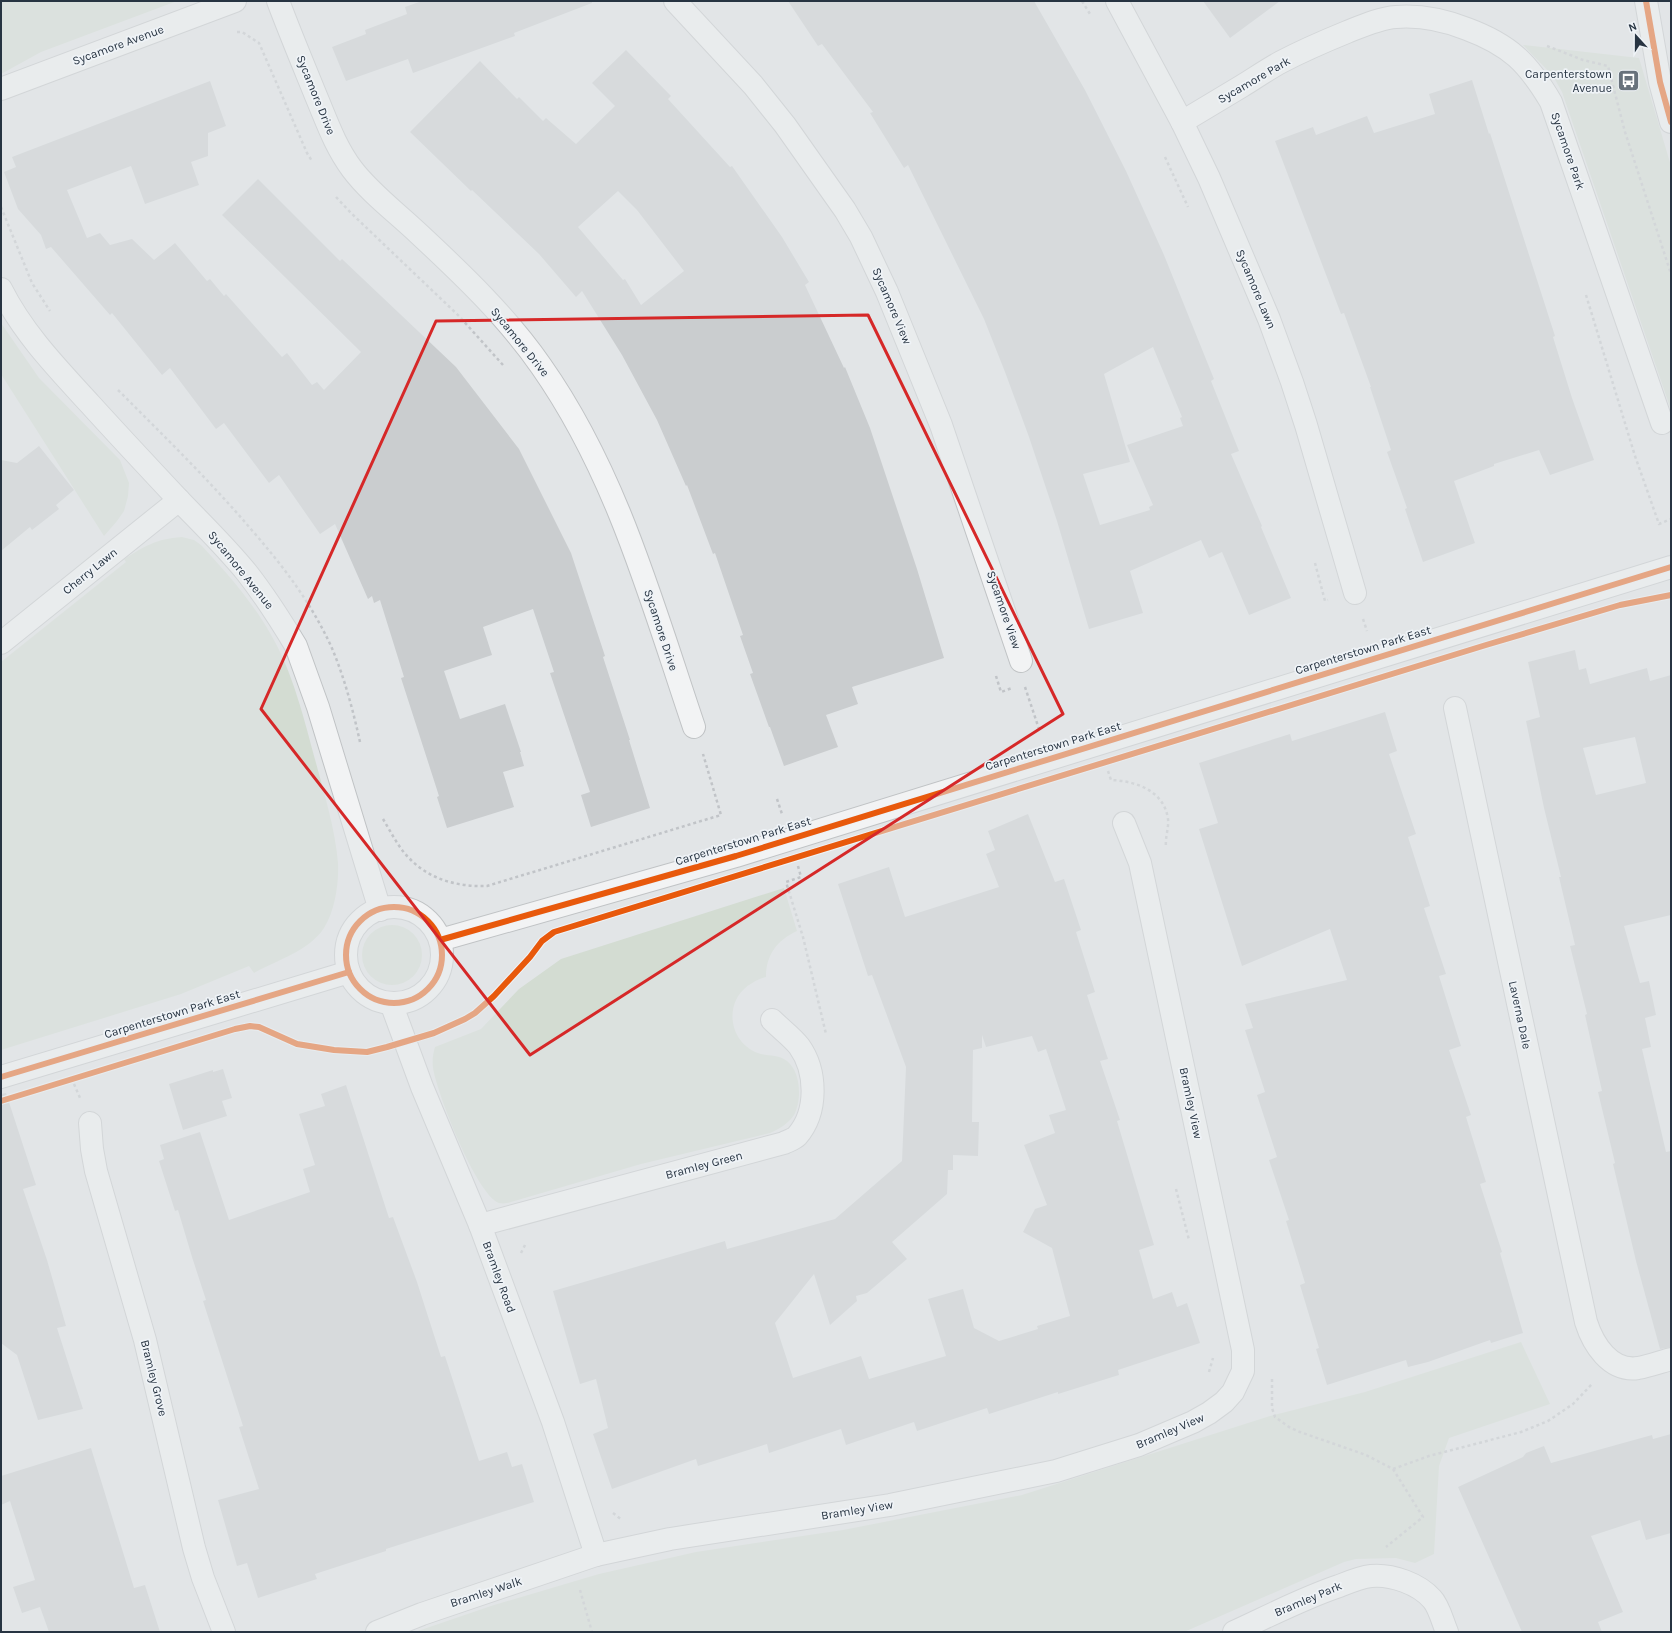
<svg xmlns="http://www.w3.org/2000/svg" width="1672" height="1633" viewBox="0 0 1672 1633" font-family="Karla,sans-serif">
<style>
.green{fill:#d3dcd2}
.building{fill:#cacdcf;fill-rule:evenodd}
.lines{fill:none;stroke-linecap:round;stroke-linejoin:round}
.minor-casing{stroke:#c0c3c5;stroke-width:24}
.tertiary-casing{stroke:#c0c3c5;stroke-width:24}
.path{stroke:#c1c4c8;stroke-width:2.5;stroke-dasharray:3 3;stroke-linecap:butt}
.minor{stroke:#f2f3f4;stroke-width:22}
.tertiary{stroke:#f2f3f4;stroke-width:22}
.cycleway-casing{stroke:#eff3f7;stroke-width:8}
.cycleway{stroke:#e8590c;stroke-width:6}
.marked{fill:none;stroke:#d62828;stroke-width:3;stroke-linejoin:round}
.labels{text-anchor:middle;stroke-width:3.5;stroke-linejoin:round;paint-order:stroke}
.street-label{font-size:12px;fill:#273442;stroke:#eff3f7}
.poi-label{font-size:12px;fill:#273442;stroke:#eff3f7;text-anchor:end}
</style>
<rect width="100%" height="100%" fill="#e2e5e7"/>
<g class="green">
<path d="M1,1h176l-136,51 -40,22z"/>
<path d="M1523,45l116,13 32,108v244l-109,-318 -9,-16z"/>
<path d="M1,323l38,55 81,82 9,23 -1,13 -4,15 -7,10 -13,15 -103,-162z"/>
<path d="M182,537l12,3 7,5c25,27 50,55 69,88 23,39 34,86 46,130 9,33 19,66 22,100 1,20 -3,48 -14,65 -15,23 -47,32 -70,45l-5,-7 -68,28 -180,56v-388l125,-100 -2,-3c22,-13 31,-20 58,-22z"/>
<path d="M784,888l13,43c-20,9 -31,24 -31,46 -12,3 -25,12 -30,23 -10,22 2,48 25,54 8,2 19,1 26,7 14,11 15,39 7,54 -6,9 -15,14 -24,18l-129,31 -130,38c-3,1 -8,2 -12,1 -23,-9 -62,-110 -66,-135 -1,-8 0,-14 2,-21l46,-18 38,-40 42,-30z"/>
<circle cx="392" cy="955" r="30"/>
<path d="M1521,1342l29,62 -101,34 -10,28 -5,88 -19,9 -19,-5 -40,1 -12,3 -160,70h-769l76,-26 108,-32 97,-22 147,-22 179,-35 248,-79 95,-24z"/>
</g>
<g class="building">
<path d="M422,1h170v2l-78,30 1,3 -102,37 -5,-14 -62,22 -14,-34 34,-13 -1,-4 42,-16 -2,-7z"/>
<path d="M788,1h246l51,89 41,81 38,84 50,124 -3,2 28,70 -8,3 31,72 -1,1 30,71 -42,17 -27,-63 -13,6 -8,-18 -71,31 13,42 -54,16 -32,-108 -28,-84 -24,-65 -21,-53 -76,-154 -4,3 -34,-55 3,-1 -51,-68 -4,2zM1153,347l29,70 -2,1 3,8 -56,19 26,60 -4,2 1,3 -50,15 -17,-51 47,-12 -26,-88z"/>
<path d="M1203,1h77l-50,37z"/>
<path d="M626,50l45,46 -3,3 62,68 2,-1 50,71 27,45 -4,3 39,83 1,-1 25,61 47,141 27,89 -92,29 6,17 -32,11 12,32 -54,19 -14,-39h-1l-19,-53 3,-1 -13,-37 3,-1 -28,-82 -2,1 -26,-69 -1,1 -29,-66 -35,-65 -40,-64 -6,6 -37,-43 -67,-64 -1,1 -61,-59 70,-71 37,38 2,-2 24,24 3,-3 30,26 39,-38 -23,-23zM618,191l19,19 47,61 -43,34 -16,-26 -2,1 -45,-53z"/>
<path d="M1472,80l17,54 1,-1 65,203 -2,1 19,61 22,62 -44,15 -11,-25 -45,14v2l-40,15 21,62 -52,19 -18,-53 2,-1 -20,-56 4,-2 -21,-63h1l-27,-74 -3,1 -66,-173 38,-14 3,8 51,-19 7,17 61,-19 -6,-20z"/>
<path d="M210,81l16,45 -18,7v23l-17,6 8,23 -54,19 -14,-38 -64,24 20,48 13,-5 10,12 22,-6 22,21 21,-17 32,38 3,-2 14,17 2,-2 56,63 5,-4 25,32 5,-3 7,8 37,-38 -139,-137 36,-36 82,82 2,-2 114,108 63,82 52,104 34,103 -2,1 27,83h-1l21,68 -59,19 -10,-32 9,-3 -40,-119 4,-1 -21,-63 -50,18 9,28 -48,16 16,48 45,-15 16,48h-1l4,14 -21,6 11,35 -67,21 -10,-31 2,-1 -38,-118 3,-1 -24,-77 -6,3 -2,-7 -4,3 -33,-75 -15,10 -41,-59 -10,8 -45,-60 -8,6 -46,-61 -8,7 -50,-62 -2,2 -59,-68 -5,2 -5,-14 -23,-26 -14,-37 12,-5 -4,-10z"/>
<path d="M39,446l35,44 -18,15 3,4 -27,21 -2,-3 -29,24v-91l16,3z"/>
<path d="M1575,650l4,20 7,-2 4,16 57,-16 3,13 21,-6v240l-47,11 16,57 9,-2 7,34 -11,3 6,29 -9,2 24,103 5,-1v196l-11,2 -24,-88 -23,-97 2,-1 -17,-71 4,-1 -17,-76 2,-1 -17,-68 5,-1 -16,-68h2l-17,-69 -18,-87 14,-4 -12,-55zM1635,737l11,46 -50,12 -13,-47z"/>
<path d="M1385,712l12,39 -8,3 27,80 -8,3 22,69 -6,2 22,66 -7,2 22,70 -12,4 22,65 -5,2 20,65 -6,2 22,68 -2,1 23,80 -32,10 -1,-3 -62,22 -20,5 -2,-7 -79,25 -11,-36 3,-1 -19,-63 5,-2 -19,-62 3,-1 -20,-60 8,-3 -20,-62 8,-3 -20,-62 8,-2 -8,-24 102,-24 -17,-51 -88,37 -43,-137 19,-6 -19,-60 91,-29 2,7z"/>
<path d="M1028,814l27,68 9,-3 17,51 -5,2 19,60 -8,3 21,64 -8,2 20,59 -3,1 37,124 -15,5 14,49 19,-7 5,15 10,-4 13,40 -82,27 1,5 -61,19v-2l-69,22 -2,-6 -70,23 -3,-9 -68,23 -5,-16 -72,24 -2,-9 -69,22 -2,-7 -84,30 -19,-55 15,-6 -12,-49 -16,5 -27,-93 172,-50 2,8 108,-30 67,-58 4,-94 -34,-92 -4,1 -30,-92 51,-17 16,50 94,-30 -13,-33 9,-4 -7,-19zM982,1035l4,12 46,-11 6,16 8,-3 20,61 -17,5 6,18 -31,12 23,60 -12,4 -12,23 29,16 18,68 -33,10 1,3 -39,12 -25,-13 -11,-39 -35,10 18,57 -77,23 -8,-23 -68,22 -18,-55 39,-49 16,51 27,-24 -1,-5 11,-3 40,-34 -15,-17 55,-48 1,-24h5v-15l25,1 1,-34h-7l1,-72 9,-2z"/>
<path d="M223,1069l9,29 -10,3 5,15 -44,14 -14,-46 44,-14v2z"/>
<path d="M346,1085l43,133 4,-1 24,65 24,75 4,-1 34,105 28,-9 5,15 10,-3 12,38 -148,47v2l-71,23 2,5 -59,19 -11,-35 -10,3 -19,-66 41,-11 -20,-62 4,-1 -40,-125 3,-1 -14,-43 -14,-47 -3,1 -16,-50 5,-2 -4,-14 40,-13 29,88 81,-28 -7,-23 12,-4 -16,-51 26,-8 -4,-12z"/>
<path d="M6,1093l30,92 -13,4 24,71 19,66 -9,2 26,81 -45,11 -21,-65 -16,-12v-249z"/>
<path d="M1671,1434v99l-25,7 -6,-20 -49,16 32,76 -25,10 4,10h-80l-64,-145 65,-30 3,-4 18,-7 7,17 101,-28 1,4z"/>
<path d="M91,1448l43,140 11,-3 15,47h-111l-9,-25 -18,6 -9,-26 22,-7 -25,-79 -9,4v-29z"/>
</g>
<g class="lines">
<defs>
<g id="minor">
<path d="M278,1c12,32 25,63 38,95 11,26 19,50 36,73 18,24 45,44 67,65 44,41 88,83 122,132 76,108 111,237 153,361"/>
<path d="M675,1l78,84 32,40 60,85 16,27 26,55 54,133 80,236"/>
<path d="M1117,1l65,121 27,56 60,141 23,63 14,43 49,168"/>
<path d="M1,89l234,-88"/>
<path d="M1182,122c20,-12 40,-24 60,-36 13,-8 26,-17 39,-24 21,-11 44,-21 66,-30 15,-6 33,-14 49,-15 25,-2 48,3 71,12 43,16 61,34 84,73l111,321"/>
<path d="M1,289c22,44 56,79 89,115 29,32 59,64 89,96 23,24 47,47 68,73 18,23 34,48 49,73l22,61 62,203"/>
<path d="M1,643l178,-143"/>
<path d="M1455,708l131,614c7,22 24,50 52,46 11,-2 22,-6 33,-9"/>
<path d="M391,1003l31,84 58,138 73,197 43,133"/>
<path d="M90,1123l2,26 4,22 49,169 49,208 9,30 21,54"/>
<path d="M480,1225l304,-82c4,-2 10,-4 13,-7 21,-24 20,-65 2,-90 -7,-9 -18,-17 -27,-26"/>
<path d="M377,1632l45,-18 174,-59 74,-16 220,-34 166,-34 83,-26 54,-23 16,-9 15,-11 9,-10 10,-21v-21l-103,-487 -16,-40"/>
<path d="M1234,1632c35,-16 69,-34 105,-46 10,-4 22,-9 32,-10 21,-2 48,8 61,23 7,7 11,24 15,33"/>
</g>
<g id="tertiary">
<path d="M1646,1l14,81 11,40"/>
<circle cx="394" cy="955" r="48"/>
<path d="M440,940l296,-84 935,-289"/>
<path d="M1,1077l348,-105"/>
</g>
</defs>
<use href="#minor" class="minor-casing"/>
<use href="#tertiary" class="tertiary-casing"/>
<g class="path">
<path d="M1082,1l8,13"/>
<path d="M237,32h5l17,11 48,110 5,8"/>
<path d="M1547,46l36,14 25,6 17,66 46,142"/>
<path d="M1165,157l23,50"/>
<path d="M336,197l15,16 108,103 44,49"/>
<path d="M1,207l31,76 18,28"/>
<path d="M1586,295l49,161 24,68 12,-5"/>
<path d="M118,390c45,45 91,90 132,138 33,38 60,73 81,118 13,30 22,64 29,96"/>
<path d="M1315,563l10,38 3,-1"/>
<path d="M1363,619l4,12"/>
<path d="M996,676l5,16 11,-4"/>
<path d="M1025,687l15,45"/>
<path d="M1108,771l3,9c24,1 53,10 57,39 1,9 -3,18 -2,28"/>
<path d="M777,799l5,15"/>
<path d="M383,819c8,13 16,30 28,41 20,20 48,27 76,26l234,-71 -18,-61"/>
<path d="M798,866l3,11 -15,5 17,55 23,97"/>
<path d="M74,1084l6,14"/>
<path d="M1176,1189l13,51"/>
<path d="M521,1253l5,-10"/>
<path d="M1209,1372l4,-14"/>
<path d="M1272,1379v29l3,9 14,10 11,5 66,23 27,14 30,48 -37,30"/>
<path d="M1393,1469l36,-13 92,-24 27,-11 25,-17 20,-21"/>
<path d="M613,1513l9,7"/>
<path d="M580,1590l12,42"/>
</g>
<use href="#minor" class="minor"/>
<use href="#tertiary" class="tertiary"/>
<defs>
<g id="cycleway">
<path d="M1646,1l14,81 11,40"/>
<circle cx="394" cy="955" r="48"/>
<path d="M440,940l296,-84 935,-289"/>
<path d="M1,1077l348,-105"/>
<path d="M1,1101l234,-72 15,-3 9,1 38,17 37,6 33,2 20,-5 47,-14 31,-14 10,-6 19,-17 36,-39 12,-16 12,-9 932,-287 134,-40 51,-10"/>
</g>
</defs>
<use href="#cycleway" class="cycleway-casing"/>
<use href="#cycleway" class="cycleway"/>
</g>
<path d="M0 0H1672V1633H0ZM868,315l195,399 -533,341 -269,-346 175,-388z" fill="#e2e5e7" fill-opacity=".55" fill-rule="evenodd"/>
<path class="marked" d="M868,315l195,399 -533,341 -269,-346 175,-388z"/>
<defs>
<symbol id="bus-square" viewBox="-11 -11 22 22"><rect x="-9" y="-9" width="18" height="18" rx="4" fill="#68727c" stroke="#eff3f7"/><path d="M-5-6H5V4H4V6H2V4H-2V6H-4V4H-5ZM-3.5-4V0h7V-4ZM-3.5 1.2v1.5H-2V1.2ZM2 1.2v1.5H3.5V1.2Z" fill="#fff"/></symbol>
</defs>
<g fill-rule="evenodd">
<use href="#bus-square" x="1616" y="68" width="25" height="25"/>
</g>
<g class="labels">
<g class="street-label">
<text transform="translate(118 45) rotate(-20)" y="4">Sycamore Avenue</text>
<text transform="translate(1254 80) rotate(-30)" y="4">Sycamore Park</text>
<text transform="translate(316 95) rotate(68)" y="4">Sycamore Drive</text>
<text transform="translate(1568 151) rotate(71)" y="4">Sycamore Park</text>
<text transform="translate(1256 289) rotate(67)" y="4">Sycamore Lawn</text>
<text transform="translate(892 306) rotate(67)" y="4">Sycamore View</text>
<text transform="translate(520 342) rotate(51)" y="4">Sycamore Drive</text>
<text transform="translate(241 570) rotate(51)" y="4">Sycamore Avenue</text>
<text transform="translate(90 571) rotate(-39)" y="4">Cherry Lawn</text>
<text transform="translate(1004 610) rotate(71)" y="4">Sycamore View</text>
<text transform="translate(661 630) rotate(72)" y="4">Sycamore Drive</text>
<text transform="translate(1363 650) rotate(-17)" y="4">Carpenterstown Park East</text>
<text transform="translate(1053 746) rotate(-17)" y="4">Carpenterstown Park East</text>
<text transform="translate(743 841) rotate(-17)" y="4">Carpenterstown Park East</text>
<text transform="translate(172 1014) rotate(-17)" y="4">Carpenterstown Park East</text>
<text transform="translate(1520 1015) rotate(78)" y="4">Laverna Dale</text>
<text transform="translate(1191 1103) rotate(78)" y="4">Bramley View</text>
<text transform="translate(704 1165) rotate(-15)" y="4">Bramley Green</text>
<text transform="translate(499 1277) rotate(70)" y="4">Bramley Road</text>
<text transform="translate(154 1378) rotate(76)" y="4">Bramley Grove</text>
<text transform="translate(1170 1431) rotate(-23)" y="4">Bramley View</text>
<text transform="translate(857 1510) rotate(-9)" y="4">Bramley View</text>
<text transform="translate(486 1592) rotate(-18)" y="4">Bramley Walk</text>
<text transform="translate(1308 1599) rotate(-23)" y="4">Bramley Park</text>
</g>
<g class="poi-label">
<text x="1612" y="78">Carpenterstown<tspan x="1612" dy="14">Avenue</tspan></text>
</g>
</g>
<rect width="1672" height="1633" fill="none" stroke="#273442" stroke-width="4"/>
<g transform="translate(1636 36) rotate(339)" stroke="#eff3f7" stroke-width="3" paint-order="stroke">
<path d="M0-3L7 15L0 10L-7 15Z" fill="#273442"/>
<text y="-6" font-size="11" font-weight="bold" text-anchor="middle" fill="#273442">N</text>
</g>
</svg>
